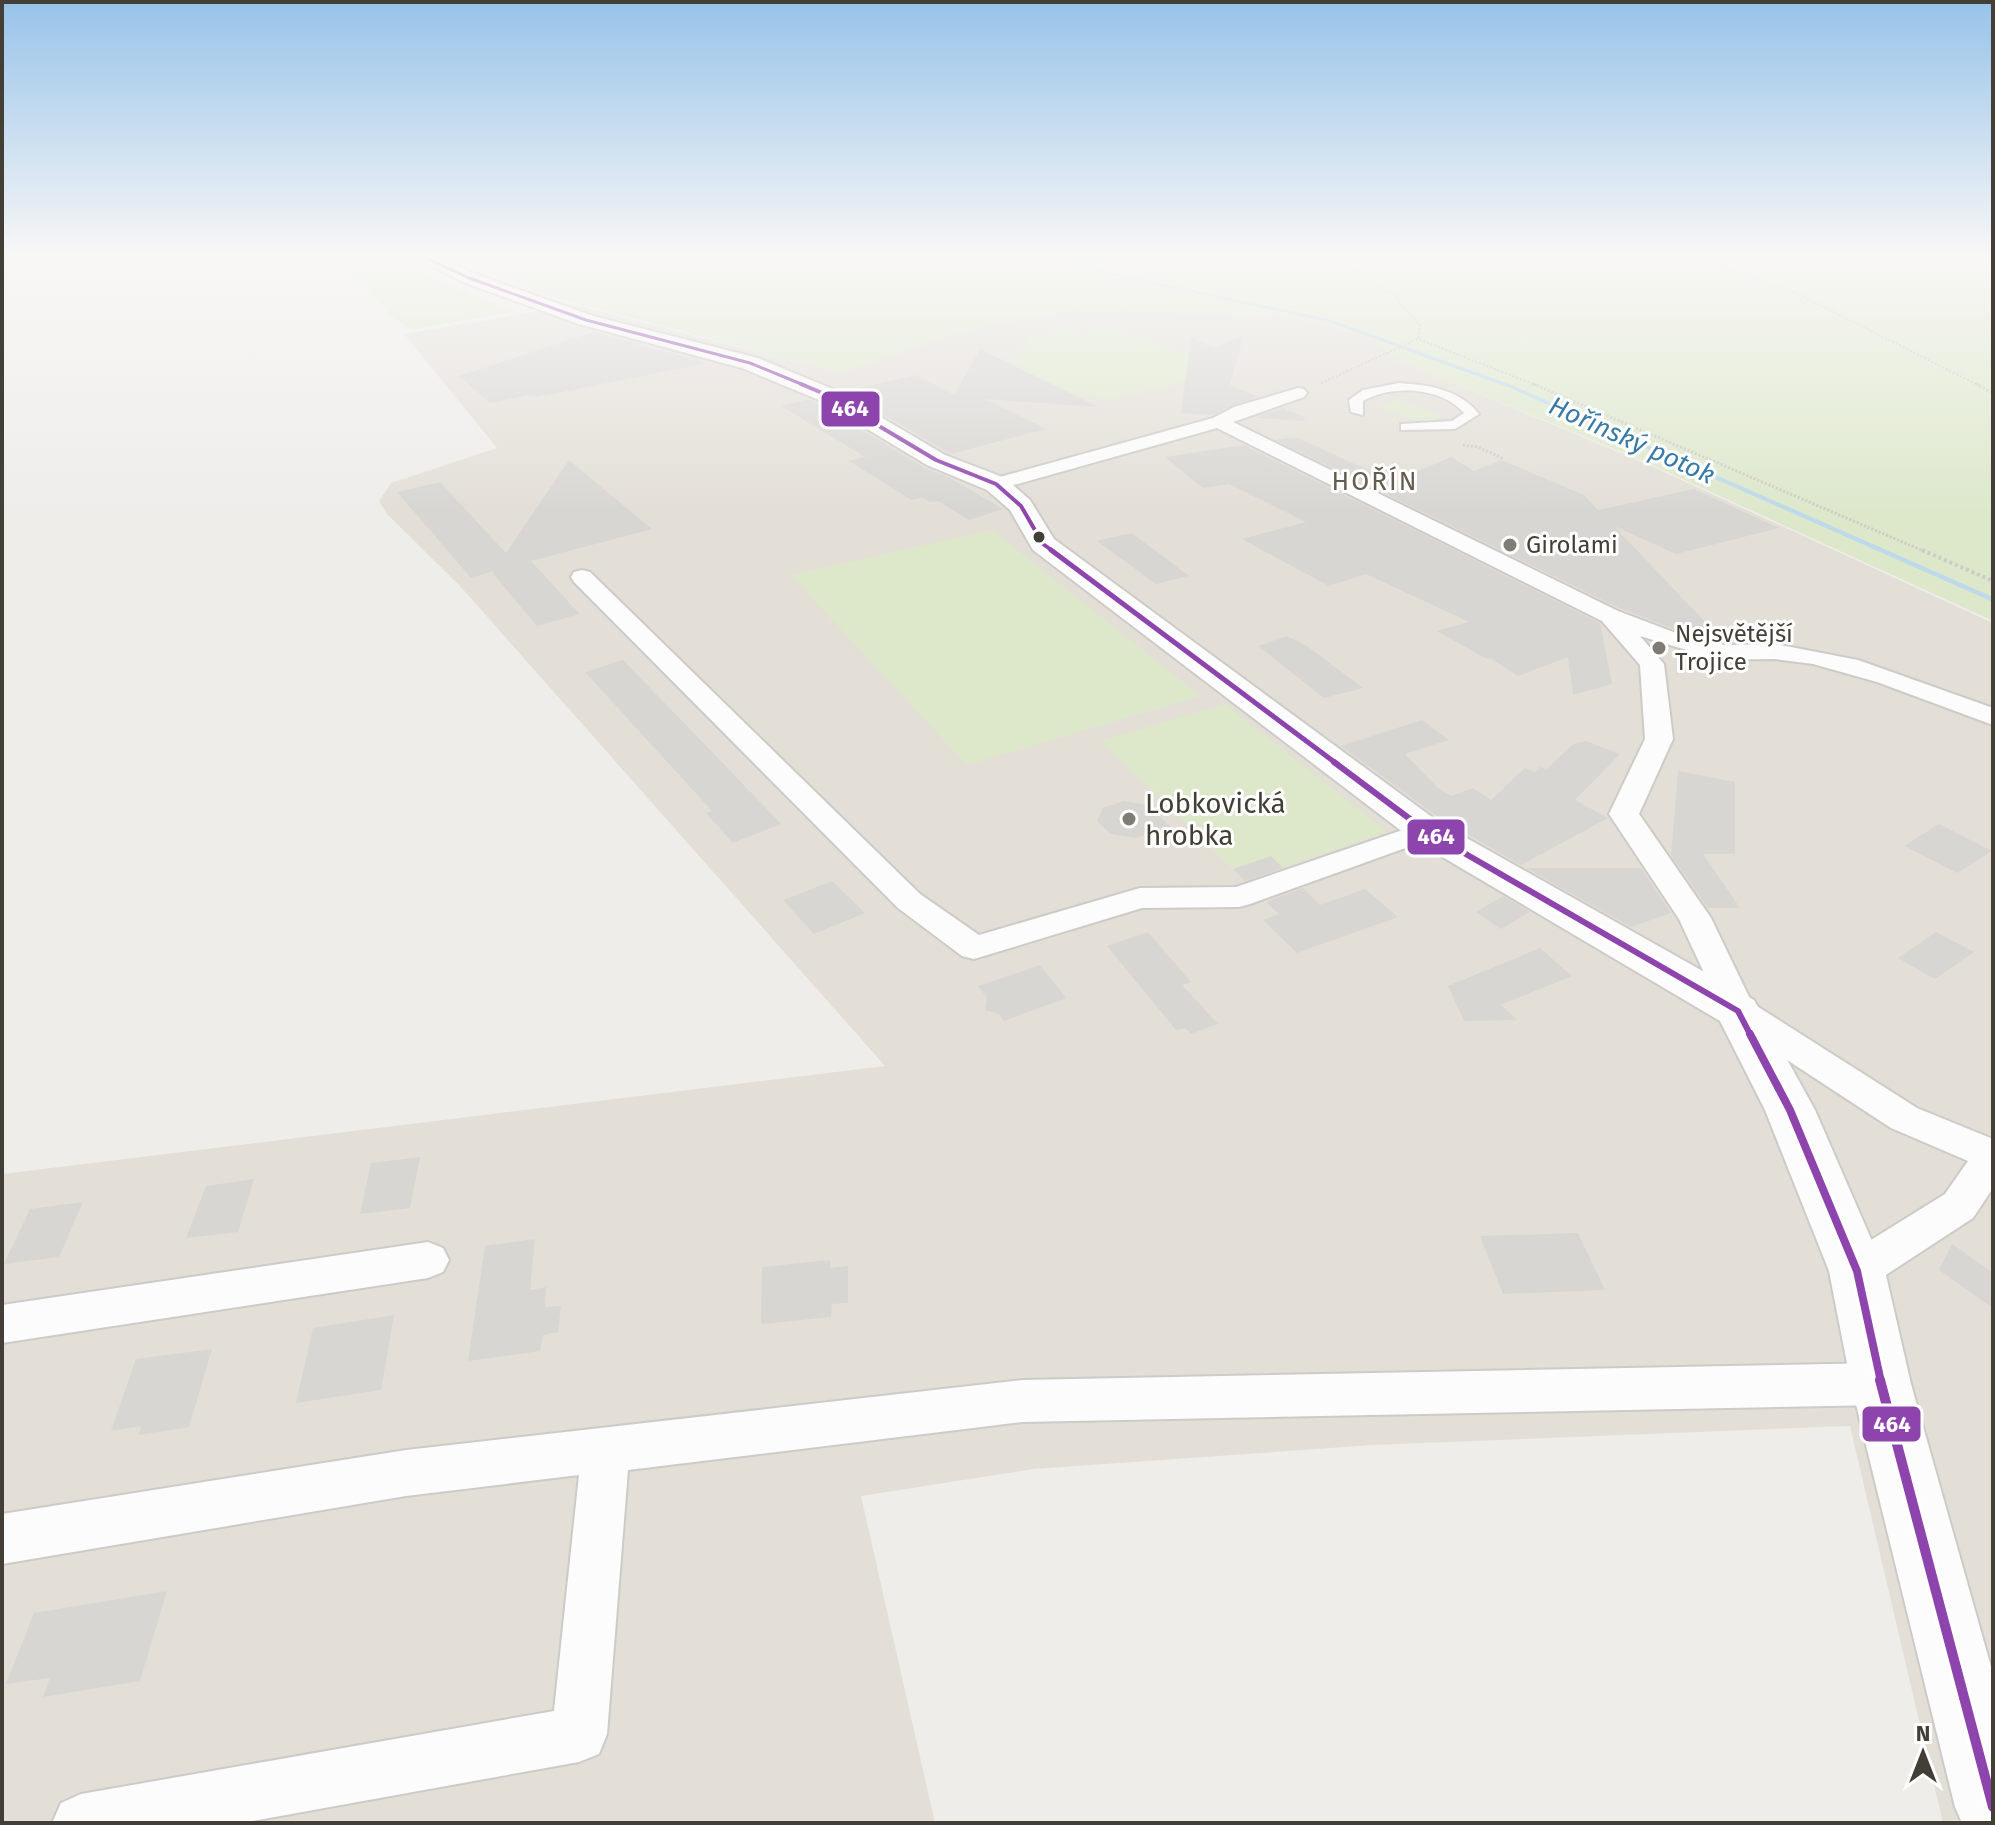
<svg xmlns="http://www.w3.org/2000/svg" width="1995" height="1825" viewBox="0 0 1995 1825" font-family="'Fira Sans',sans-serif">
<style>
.residential{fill:#e3dfd7}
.green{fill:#dde8cb}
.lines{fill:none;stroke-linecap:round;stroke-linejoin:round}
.stream{fill:#bdd9ea;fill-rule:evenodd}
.building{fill:#d8d6d2}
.pedestrian-casing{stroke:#cdcbc7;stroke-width:4}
.minor-casing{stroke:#cdcbc7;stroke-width:4}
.tertiary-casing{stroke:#cdcbc7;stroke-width:4}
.path-far2{stroke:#cdcbc7;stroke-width:2;stroke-dasharray:2 2;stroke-linecap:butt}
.path-far1{stroke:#cdcbc7;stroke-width:3;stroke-dasharray:2 2;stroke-linecap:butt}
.path{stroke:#cdcbc7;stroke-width:4;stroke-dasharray:3 3;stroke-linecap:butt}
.pedestrian{fill:#fdfcfc;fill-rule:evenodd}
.minor{fill:#fdfcfc;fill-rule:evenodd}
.tertiary{fill:#fdfcfc;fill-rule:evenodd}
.bus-1-far5-casing{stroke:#fff;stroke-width:6}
.bus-1-far4-casing{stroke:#fff;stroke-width:8}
.bus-1-far3-casing{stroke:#fff;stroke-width:10}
.bus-1-far2-casing{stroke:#fff;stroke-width:12}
.bus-1-far1-casing{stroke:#fff;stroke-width:14}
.bus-1-casing{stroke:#fff;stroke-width:16}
.bus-1-far5{stroke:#8e44ad;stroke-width:3}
.bus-1-far4{stroke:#8e44ad;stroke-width:4}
.bus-1-far3{stroke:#8e44ad;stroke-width:5}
.bus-1-far2{stroke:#8e44ad;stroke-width:6}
.bus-1-far1{stroke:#8e44ad;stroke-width:8}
.bus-1{stroke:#8e44ad;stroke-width:10}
.bus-dot{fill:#443f36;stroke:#fff;stroke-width:3}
.poi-dot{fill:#807c75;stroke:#fff;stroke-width:3}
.labels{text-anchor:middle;stroke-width:6;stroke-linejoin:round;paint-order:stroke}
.far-poi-label{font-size:24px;fill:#443f36;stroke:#fff;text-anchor:start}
.far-water-label{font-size:26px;font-style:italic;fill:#387aa7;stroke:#fff}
.far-quarter-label{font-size:26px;letter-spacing:2px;fill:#665c4e;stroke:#fff}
.poi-label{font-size:28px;fill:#443f36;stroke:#fff;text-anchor:start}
.line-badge{stroke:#fff;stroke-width:3}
.badge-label{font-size:22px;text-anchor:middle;font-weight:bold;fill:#fff}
</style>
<rect width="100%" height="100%" fill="#efedea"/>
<path class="residential" d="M575,305l265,68 128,-44 105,-19 204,4 93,21 28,25 240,100 355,163v1190l-50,10 -93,-397 -477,19 -339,24 -173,27 74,327h-933v-649l883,-108 -425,-480 -73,-72 -8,-13 12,-18 106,-35 -93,-114z"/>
<g class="green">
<path d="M345,256h50l33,20 87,35 -104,19 -20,-14 -27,-31 -28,-18 -1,-7z"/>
<path d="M456,256h1537v365l-352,-161 -243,-100 -28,-25 -93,-21 -204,-4 -105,19 -128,44 -295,-78z"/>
<path d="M1064,330l22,4 14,-3 26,2 86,31 -3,12 -96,23 -31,-2 -58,-26 2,-4 -18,-8 5,-4v-5l14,-3 -1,-6 -4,-2z"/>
<path d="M1398,400l46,16 -20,7 -46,-17z"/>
<path d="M992,530l208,166 -233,69 -176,-190z"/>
<path d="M1225,704l162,128 -105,35 -11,-10 -38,12 -132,-128z"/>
</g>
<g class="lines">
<path class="stream" d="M1025,256h5l302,64 182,66 479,211v5l-483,-214 -181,-66z"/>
</g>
<g class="building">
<path d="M594,332l113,31 -170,34 -4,-3 -43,9 -31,-27z"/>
<path d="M1244,335l-14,50 28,12 -45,18 -32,-2 10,-75 24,10z"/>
<path d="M980,349l118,58 -113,-8 61,30 -95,25 -107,-62 72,-17 38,20z"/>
<path d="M810,399l115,69 25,10 53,31 -34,11 -31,-19 -8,1 -8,-4 -10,2 -63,-39 16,-4 -84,-51z"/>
<path d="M1283,408l22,9 -1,4 -50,-3z"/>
<path d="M1296,437l98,45 57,-25 23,14 28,-11 82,35 14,15 96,-21 85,39 -103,26 -62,-28 109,115 -46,-11 -58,-22 -343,-168z"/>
<path d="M1244,445l356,178 12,61 -39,11 -5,-38 -50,19 -28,-18 -3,1 -50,-28 32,-9 -103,-48 -37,12 -87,-47 64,-17 -77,-38 -26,4 -38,-31z"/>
<path d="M569,460l83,69 -121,32 49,53 -43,12 -44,-52 1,-3 -23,7 -74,-86 43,-10 66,71z"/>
<path d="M1131,533l29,21 29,22 -33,8 -59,-43z"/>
<path d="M1287,636l20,10 56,42 -39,10 -66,-52z"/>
<path d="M623,660l94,97 64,67 -48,19 -27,-30 6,-2 -127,-139z"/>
<path d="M1422,720l27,20 -44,14 32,33 14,9 22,-8 18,12 34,-32 10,4 5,-5 7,2 26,-25 13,-3 34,13 -45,46 33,18 -87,47 -79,-45 -101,-74z"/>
<path d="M1678,771l57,11v72h-32l37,54h-32l-37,-53z"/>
<path d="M1124,801l23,4 24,22 -36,11 -24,-4 -14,-13 6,-13z"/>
<path d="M1939,824l53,27 -35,22 -53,-27z"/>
<path d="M1271,856l12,12 -38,13 -12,-12z"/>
<path d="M1526,868h115l30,45 -40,14z"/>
<path d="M832,881l33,32 -51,21 -31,-34z"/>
<path d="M1303,888l17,17 45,-16 33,28 -101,36 -34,-33 16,-6 -13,-12z"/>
<path d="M1503,896l27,16 -29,17 -25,-17z"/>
<path d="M1148,932l43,50 -9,3 36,39 -27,10 -6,-6 -9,2 -69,-84z"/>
<path d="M1936,932l38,20 -39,27 -37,-21z"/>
<path d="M1540,948l32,28 -71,29 16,15 -53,1 -16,-35z"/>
<path d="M1040,965l26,33 -62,23 -5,-7 -14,-4 2,-12 -9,-12z"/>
<path d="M420,1157l-10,51 -50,6 11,-51z"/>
<path d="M254,1179l-16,53 -52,6 20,-52z"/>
<path d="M83,1202l-24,55 -55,7 26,-55z"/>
<path d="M1578,1233l27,57 -102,4 -23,-58z"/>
<path d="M535,1239l-5,51 16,-3 -1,20 16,-1 -3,26 -15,3 -3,16 -72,10 17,-115z"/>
<path d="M1952,1244l41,29v35l-54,-38z"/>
<path d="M830,1260v8l18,-2v37l-16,1 -1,13 -70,7 1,-57z"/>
<path d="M394,1315l-13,75 -85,13 17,-75z"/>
<path d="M212,1349l-23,78 -50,8 2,-9 -30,5 25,-72z"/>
<path d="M167,1591l-27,90 -97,16 7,-19 -44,6 28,-71z"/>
</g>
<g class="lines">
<defs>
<path id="pedestrian" d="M1399,383c30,2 60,6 80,31l-24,15 -54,1v-6l51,-3 12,-8c-22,-26 -73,-29 -101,-12v14l-12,-3 -2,-12 14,-10z"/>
<g id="minor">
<path d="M1298,388l6,1 3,4 -3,4 -71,25 385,189 58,22 49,12 50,-1 83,16 135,48v17l-116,-43 -64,-18 -38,-5 -85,1 -3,-5 3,-4 -50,-15 24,28 9,75 -34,75 72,104 41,85 165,105 76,31v49l-20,30 -101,66 -15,5 -15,-5 -6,-13 6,-13 103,-64 23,-33 -77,-33 -165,-108 -47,-101 -70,-105 36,-75 -5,-74 -38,-44 -385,-193 -221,62 -10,-6 3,-4 224,-62 21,-11z"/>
<path d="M582,570l8,2 330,322 59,41 161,-47 96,-1 190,-65 10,3 5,6 -5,6 -186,67 -11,3 -97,1 -168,51 -12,-3 -64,-48 -324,-326 -3,-5 3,-5z"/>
<path d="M428,1242l15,6 6,12 -6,12 -15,6 -426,65v-38z"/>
<path d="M1881,1363l16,6 7,15 -7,15 -16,6 -858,17 -395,48 -21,264 -8,20 -20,8 -338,61h-189l9,-20 20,-9 473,-83 25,-236 -173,21 -404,68v-50l404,-64 617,-70z"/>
</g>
<path id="tertiary" d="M413,256h22l40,18 118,42 165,42 77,32 110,65 60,23 25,22 24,39 386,284 314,177 61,110 70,161 26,113 82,290v149h-31l-7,-16 -104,-423 -22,-113 -64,-161 -45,-89 -308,-182 -379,-289 -23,-40 -23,-20 -60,-25 -108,-65 -77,-32 -163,-44 -116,-42z"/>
</defs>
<use href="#pedestrian" class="pedestrian-casing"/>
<use href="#minor" class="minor-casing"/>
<use href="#tertiary" class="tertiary-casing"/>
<g class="path-far2">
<path d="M1332,256l61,39 27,30 -2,14"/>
<path d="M1690,256l106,37 184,93"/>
<path d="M1321,383l97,-44 120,47"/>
</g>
<g class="path-far1">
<path d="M1533,384l393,168"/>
<path d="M1976,384l17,9"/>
<path d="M1463,445l15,2 26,12"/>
</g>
<path class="path" d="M1922,550l71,31"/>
<use href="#pedestrian" class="pedestrian"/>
<use href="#minor" class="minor"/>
<use href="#tertiary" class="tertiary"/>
<defs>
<path id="bus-1-far5" d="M422,256l47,22 117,42 164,43 56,23"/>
<path id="bus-1-far4" d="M801,384l26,11 109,65 60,24 25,22 22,38 11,8"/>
<path id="bus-1-far3" d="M1051,550l286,214"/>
<path id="bus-1-far2" d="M1334,762l92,69 312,180 13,25"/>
<path id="bus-1-far1" d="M1750,1034l40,76 67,161 24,111"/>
<path id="bus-1" d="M1880,1380l113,427"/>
</defs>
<use href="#bus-1-far5" class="bus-1-far5-casing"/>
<use href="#bus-1-far4" class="bus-1-far4-casing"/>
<use href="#bus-1-far3" class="bus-1-far3-casing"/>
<use href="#bus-1-far2" class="bus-1-far2-casing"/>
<use href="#bus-1-far1" class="bus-1-far1-casing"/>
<use href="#bus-1" class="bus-1-casing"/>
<use href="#bus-1-far5" class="bus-1-far5"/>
<use href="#bus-1-far4" class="bus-1-far4"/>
<use href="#bus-1-far3" class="bus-1-far3"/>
<use href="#bus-1-far2" class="bus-1-far2"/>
<use href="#bus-1-far1" class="bus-1-far1"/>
<use href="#bus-1" class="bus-1"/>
</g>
<linearGradient id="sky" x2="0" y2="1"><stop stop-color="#97c3e9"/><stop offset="0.5" stop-color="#f8f7f6"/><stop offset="1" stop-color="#f8f7f6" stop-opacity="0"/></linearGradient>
<rect width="1995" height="511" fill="url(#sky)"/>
<circle class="bus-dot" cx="1039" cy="537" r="7"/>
<g class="poi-dot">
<circle cx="1510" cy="545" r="8"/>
<circle cx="1659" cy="648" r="8"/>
<circle cx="1129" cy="819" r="8"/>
</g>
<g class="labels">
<g class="far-poi-label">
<text x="1526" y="553">Girolami</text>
<text x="1675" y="642">Nejsvětější<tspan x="1675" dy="28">Trojice</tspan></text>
</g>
<g class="far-water-label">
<text transform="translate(1632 440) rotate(24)" y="9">Hořínský potok</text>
</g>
<g class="far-quarter-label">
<text x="1375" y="490">HOŘÍN</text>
</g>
<g class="poi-label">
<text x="1145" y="813">Lobkovická<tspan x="1145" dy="32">hrobka</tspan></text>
</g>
</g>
<g class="line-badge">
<rect x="820" y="390" width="61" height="38" rx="8" fill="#8e44ad"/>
<rect x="1406" y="818" width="60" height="38" rx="8" fill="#8e44ad"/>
<rect x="1861" y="1405" width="61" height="38" rx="8" fill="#8e44ad"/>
</g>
<g class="badge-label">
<text x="850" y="416">464</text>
<text x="1436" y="844">464</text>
<text x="1892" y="1432">464</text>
</g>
<rect width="1995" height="1825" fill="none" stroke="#443f36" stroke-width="8"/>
<g transform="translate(1923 1753)" stroke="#ffffff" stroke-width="6" paint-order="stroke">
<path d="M0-6L14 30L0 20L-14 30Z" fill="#443f36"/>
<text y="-12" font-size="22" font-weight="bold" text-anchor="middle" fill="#443f36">N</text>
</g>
</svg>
